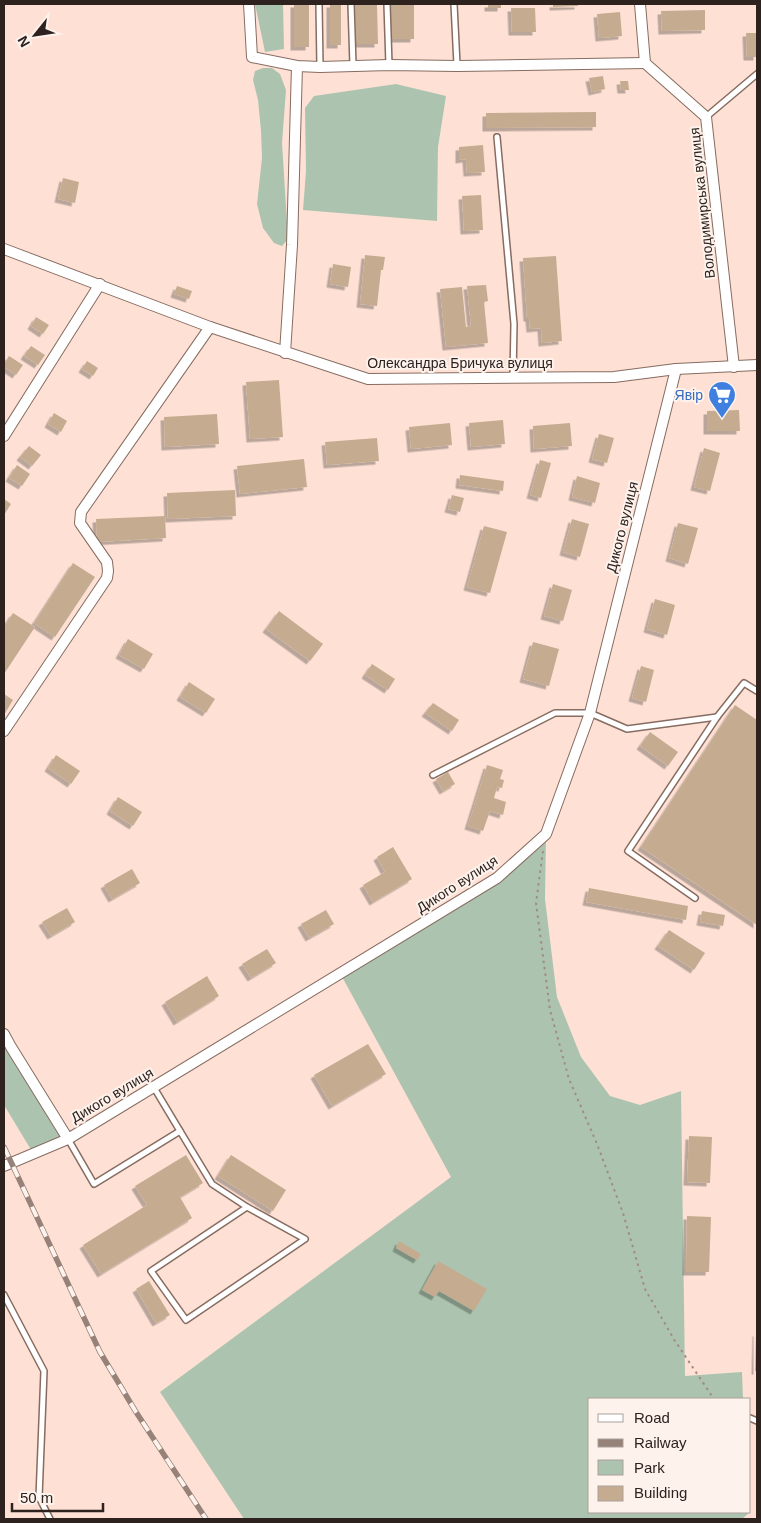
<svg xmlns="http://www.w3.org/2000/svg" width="761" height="1523" viewBox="0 0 761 1523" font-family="Arial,sans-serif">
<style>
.green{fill:#acc4af}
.building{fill:#c5ac91;filter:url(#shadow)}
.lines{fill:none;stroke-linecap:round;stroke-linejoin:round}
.lane-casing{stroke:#866c61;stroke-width:8}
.street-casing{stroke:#866c61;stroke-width:12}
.path{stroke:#a18c83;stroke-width:2;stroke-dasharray:2.5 4;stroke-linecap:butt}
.lane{stroke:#fff;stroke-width:5}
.street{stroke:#fff;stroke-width:10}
.rail-casing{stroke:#968279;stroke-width:5.5}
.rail{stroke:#fef2ed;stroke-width:4;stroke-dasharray:11;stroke-linecap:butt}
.labels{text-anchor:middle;stroke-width:4;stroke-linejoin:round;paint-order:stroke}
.street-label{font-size:14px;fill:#2d221d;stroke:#fef2ed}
.shop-label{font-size:14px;fill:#366cbe;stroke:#fef2ed;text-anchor:end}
</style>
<defs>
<filter id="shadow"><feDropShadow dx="-3.5" dy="3.5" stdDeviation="0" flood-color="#0004"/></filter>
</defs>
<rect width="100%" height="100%" fill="#fee1d4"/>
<g class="green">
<path d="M255,4h28l1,45 -19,3z"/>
<path d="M263,68h9l8,6 6,16 -4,53 6,96 -6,7 -8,-3 -11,-15 -6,-24 5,-46 -1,-27 -3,-31 -5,-20 2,-9z"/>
<path d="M396,84l50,12 -8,51 -1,74 -134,-11 3,-39 -1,-63 9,-12z"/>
<path d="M546,834l-1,65 12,98 24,60 29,39 30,9 41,-14 4,285 57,-4 1,27h-153v113h159v1l-7,6h-498l-84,-127 291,-215 -111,-204 157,-95z"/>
<path d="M4,1034l64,105 -35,14 -29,-48z"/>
</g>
<g class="building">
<rect x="294" y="4" width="15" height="43"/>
<rect x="330" y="4" width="11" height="41"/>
<path d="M355,4h22l1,40h-22z"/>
<rect x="391" y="4" width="23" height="35"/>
<rect x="488" y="4" width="13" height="4"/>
<path d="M553,4h25v2l-25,1z"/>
<path d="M511,8h24l1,24h-24z"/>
<path d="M705,10v20l-43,1 -1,-20z"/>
<path d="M620,12l2,24 -23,2 -2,-24z"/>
<path d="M746,33h11v24h-10z"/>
<path d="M603,76l2,13 -13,3 -3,-14z"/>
<path d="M620,81h8l1,9h-8z"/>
<path d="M596,112v15l-110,1v-15z"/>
<path d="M483,145l2,27 -18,1 -1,-14 -7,1v-13z"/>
<path d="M63,178l16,4 -4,21 -17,-4z"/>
<path d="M481,195l2,35 -19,1 -2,-35z"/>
<path d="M365,255l20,2 -2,13h-2l-4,36 -17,-2z"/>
<path d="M556,256l6,85 -20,2 -1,-15 -11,1 -1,-11h-2l-4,-60z"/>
<path d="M333,264l18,3 -3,20 -18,-3z"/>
<path d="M486,285l2,16 -4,1 4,41 -42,4 -6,-58 22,-2 4,40 5,-1 -4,-40z"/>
<path d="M177,286l15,5 -3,8 -15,-5z"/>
<path d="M36,317l13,8 -6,9 -12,-8z"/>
<path d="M31,346l14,9 -7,10 -14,-9z"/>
<path d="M9,356l14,9 -7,10 -12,-8v-3z"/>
<path d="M87,361l11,7 -5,8 -11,-7z"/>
<path d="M279,380l4,57 -33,2 -4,-57z"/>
<path d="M739,410l1,21h-33v-20z"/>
<path d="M54,413l13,8 -6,11 -13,-8z"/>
<path d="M217,414l2,30 -54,3 -1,-30z"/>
<path d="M503,420l2,24 -34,3 -2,-24z"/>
<path d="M450,423l2,22 -41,4 -2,-22z"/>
<path d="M570,423l2,23 -38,3 -1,-23z"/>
<path d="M599,434l15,4 -7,25 -15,-4z"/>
<path d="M377,438l2,23 -52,4 -2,-23z"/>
<path d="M29,446l12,9 -9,11 -12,-9z"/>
<path d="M704,448l16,5 -10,38 -16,-4z"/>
<path d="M304,459l3,28 -67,7 -3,-28z"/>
<path d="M540,460l11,3 -10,35 -11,-3z"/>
<path d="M17,465l13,9 -8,12 -13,-8z"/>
<path d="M460,475l44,6 -1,10 -44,-6z"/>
<path d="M577,476l23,7 -5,20 -23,-6z"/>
<path d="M235,490l1,26 -68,3 -1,-26z"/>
<path d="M452,495l12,3 -4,14 -12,-3z"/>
<path d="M4,499l7,5 -7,11z"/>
<path d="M165,516l1,22 -69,4 -1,-23z"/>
<path d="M572,519l17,5 -9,33 -17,-5z"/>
<path d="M678,523l20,5 -10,36 -19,-6z"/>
<path d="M484,526l23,6 -17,61 -23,-6z"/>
<path d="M73,563l22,14 -40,60 -21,-14z"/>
<path d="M553,584l19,6 -9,31 -19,-5z"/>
<path d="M655,599l20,6 -8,30 -20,-6z"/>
<path d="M279,611l44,33 -13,17 -44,-32z"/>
<path d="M13,613l22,14 -31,47v-47z"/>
<path d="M128,639l25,15 -9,15 -25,-14z"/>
<path d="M533,642l26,7 -10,37 -26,-7z"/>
<path d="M372,664l23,15 -7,11 -23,-15z"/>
<path d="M641,666l13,4 -8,32 -14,-4z"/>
<path d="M189,682l26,17 -9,14 -26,-16z"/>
<path d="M4,694l9,6 -9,15z"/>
<path d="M433,703l26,17 -7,11 -27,-18z"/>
<path d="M735,705l22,15v205l-116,-78z"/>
<path d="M650,732l28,20 -10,14 -28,-20z"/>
<path d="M56,755l24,16 -9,13 -23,-16z"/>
<path d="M487,765l16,5 -3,9 4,1 -2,8 -5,-1 -3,11 12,4 -3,13 -13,-4 -7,20 -15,-5z"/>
<path d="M448,772l7,12 -12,7 -7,-12z"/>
<path d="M118,797l24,15 -9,14 -23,-15z"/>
<path d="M393,847l19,32 -39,23 -10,-17 22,-13 -8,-15z"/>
<path d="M132,869l8,14 -28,16 -8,-14z"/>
<path d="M589,888l99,18 -2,14 -100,-18z"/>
<path d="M67,908l8,14 -24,14 -9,-14z"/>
<path d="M326,910l8,14 -25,14 -8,-14z"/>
<path d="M702,911l23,4 -2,11 -23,-4z"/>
<path d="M669,930l36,23 -11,17 -36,-24z"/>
<path d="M267,949l9,14 -25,15 -9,-14z"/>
<path d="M207,976l12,20 -42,26 -12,-20z"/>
<path d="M368,1044l18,30 -54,32 -18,-31z"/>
<path d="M689,1136l23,1 -2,46 -23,-1z"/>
<path d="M186,1155l17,28 -23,14 12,21 -91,56 -18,-29 64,-40 -12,-19z"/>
<path d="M231,1155l55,35 -13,21 -55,-35z"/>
<path d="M687,1216l24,1 -2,55h-23z"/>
<path d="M399,1241l22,13 -4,6 -21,-12z"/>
<path d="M438,1261l49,28 -13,22 -35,-20 -4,6 -13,-7z"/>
<path d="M149,1281l21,34 -14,8 -20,-34z"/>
<path d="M756,1333h1v38h-2z"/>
</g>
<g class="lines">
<defs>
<g id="lane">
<path d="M319,4l1,63"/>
<path d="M351,4l2,61"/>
<path d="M387,4l2,61"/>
<path d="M454,4l3,61"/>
<path d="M706,117l51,-43"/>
<path d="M497,137l17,187 -1,53"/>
<path d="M433,775l122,-62h35l37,16 90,-12"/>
<path d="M695,898l-67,-47 89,-134 27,-34 13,8"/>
<path d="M153,1086l27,45"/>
<path d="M68,1139l26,45 86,-53 32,53 35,23 58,32 -119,81 -35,-49 96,-64"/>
<path d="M4,1295l40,76 -5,126 11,22"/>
<path d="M750,1418l7,3"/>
</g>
<g id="street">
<path d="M249,4l3,53 45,9 23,1 69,-2 68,1 188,-3"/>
<path d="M640,4l5,59 61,54 28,250"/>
<path d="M4,249l206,78 158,52 246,-2 62,-8 81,-4"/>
<path d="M285,353l7,-108 5,-179"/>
<path d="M4,436l96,-152"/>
<path d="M4,731l103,-153 1,-7 -1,-9 -27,-39 1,-11 129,-185"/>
<path d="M4,1034l7,13 57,92"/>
<path d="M4,1166l64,-27 429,-261 49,-44 44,-121 86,-344"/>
</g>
</defs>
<use href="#lane" class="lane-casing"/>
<use href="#street" class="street-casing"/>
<path class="path" d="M543,851l-7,52 14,107 19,69 28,65 26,69 22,76 30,52 39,58"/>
<use href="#lane" class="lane"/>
<use href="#street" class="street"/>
<defs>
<path id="rail" d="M4,1147l96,205 36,60 70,107"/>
</defs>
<use href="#rail" class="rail-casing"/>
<use href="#rail" class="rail"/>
</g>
<defs>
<symbol id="supermarket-pin" viewBox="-11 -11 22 30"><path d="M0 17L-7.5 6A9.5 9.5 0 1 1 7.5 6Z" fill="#3f7fe0" stroke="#fef2ed"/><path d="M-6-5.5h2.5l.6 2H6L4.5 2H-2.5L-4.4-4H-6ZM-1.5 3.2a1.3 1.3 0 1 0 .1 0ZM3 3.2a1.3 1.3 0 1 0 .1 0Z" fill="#fff"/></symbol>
</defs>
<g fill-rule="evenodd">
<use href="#supermarket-pin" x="706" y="379" width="32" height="43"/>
</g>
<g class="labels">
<g class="street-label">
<text transform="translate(702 203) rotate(-96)" y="5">Володимирська вулиця</text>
<text x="460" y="368">Олександра Бричука вулиця</text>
<text transform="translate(622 527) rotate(-76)" y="5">Дикого вулиця</text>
<text transform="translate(457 884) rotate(-33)" y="5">Дикого вулиця</text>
<text transform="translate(112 1095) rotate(-31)" y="5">Дикого вулиця</text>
</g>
<g class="shop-label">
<text x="703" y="400">Явiр</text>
</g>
</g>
<rect width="761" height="1523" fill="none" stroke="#2d221d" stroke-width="10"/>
<rect x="588" y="1398" width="162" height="115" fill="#fef2ed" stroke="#aa9f9a"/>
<rect x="598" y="1414" width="25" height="8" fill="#ffffff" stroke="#aa9f9a"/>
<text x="634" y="1423" font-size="15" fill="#2d221d">Road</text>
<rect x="598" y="1439" width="25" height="8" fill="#968279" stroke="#aa9f9a"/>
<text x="634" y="1448" font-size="15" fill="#2d221d">Railway</text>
<rect x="598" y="1460" width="25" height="15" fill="#acc4af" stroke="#aa9f9a"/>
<text x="634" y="1473" font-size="15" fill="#2d221d">Park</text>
<rect x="598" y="1486" width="25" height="15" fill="#c5ac91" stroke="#aa9f9a"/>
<text x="634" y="1498" font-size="15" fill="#2d221d">Building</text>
<g transform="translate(35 35) rotate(240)" stroke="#fef2ed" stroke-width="4" paint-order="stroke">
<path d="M0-4L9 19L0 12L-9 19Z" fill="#2d221d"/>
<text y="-8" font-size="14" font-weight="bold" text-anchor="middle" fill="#2d221d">N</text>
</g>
<path d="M12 1503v8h91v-8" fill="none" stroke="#2d221d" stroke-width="2.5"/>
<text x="20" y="1503" font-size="15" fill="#2d221d" stroke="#fef2ed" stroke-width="4" paint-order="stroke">50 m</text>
</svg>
